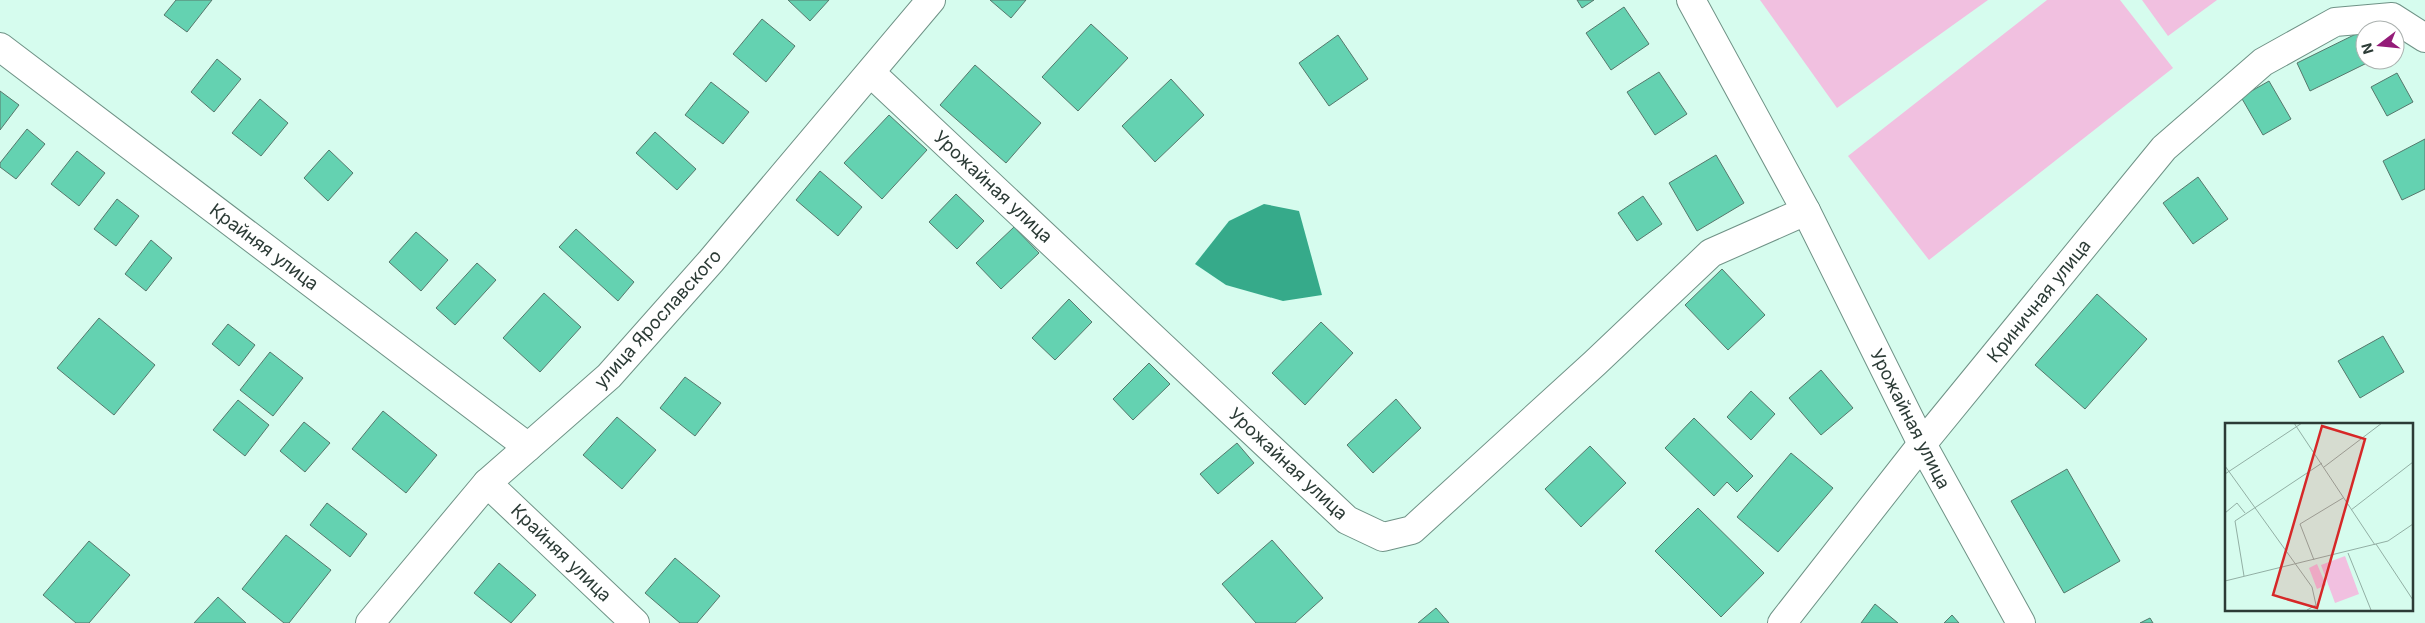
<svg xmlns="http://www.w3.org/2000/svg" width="2425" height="623" viewBox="0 0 2425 623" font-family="Inter,sans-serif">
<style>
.green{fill:#f1c0e0}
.water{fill:#36aa8a}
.building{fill:#64d2b1;stroke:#56786c}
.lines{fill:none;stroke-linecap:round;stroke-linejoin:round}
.minor-casing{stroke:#6f9286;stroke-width:30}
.minor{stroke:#fff;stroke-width:28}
.labels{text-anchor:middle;stroke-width:4;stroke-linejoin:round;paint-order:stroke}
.street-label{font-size:18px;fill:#2c3b36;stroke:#fff}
.inset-road{fill:none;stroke:#92afa4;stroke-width:1}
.view{fill:#d62828;fill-opacity:0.15;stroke:#d62828;stroke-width:2.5}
.inset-edge{fill:none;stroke:#2c3b36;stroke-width:2.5}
</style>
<rect width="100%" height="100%" fill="#d6fcee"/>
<g class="green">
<path d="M1760,0h228l-151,108z"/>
<path d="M2047,0h73l53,68 -244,192 -81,-104z"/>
<path d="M2142,0h75l-49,36z"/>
</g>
<path class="water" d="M1264,204l35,7 23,84 -39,6 -57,-16 -31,-21 34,-43z"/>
<g class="building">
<path d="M176,0h36l-25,32 -23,-17z"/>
<path d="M788,0h41l-19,21z"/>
<path d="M990,0h36l-15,18z"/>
<path d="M1577,0h17l-12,8z"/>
<path d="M1624,7l25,37 -38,26 -25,-37z"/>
<path d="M762,19l33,27 -29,36 -33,-28z"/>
<path d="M1091,24l37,34 -50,53 -36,-34z"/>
<path d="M2360,32l5,11v17h8l-63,31 -13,-28z"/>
<path d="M1338,35l30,44 -39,27 -30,-43z"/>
<path d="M217,59l24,20 -27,33 -23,-20z"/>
<path d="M975,65l66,58 -35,40 -66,-58z"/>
<path d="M1659,72l28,42 -32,21 -28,-43z"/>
<path d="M2397,73l16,29 -26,14 -16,-29z"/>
<path d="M1171,79l33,36 -49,47 -33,-36z"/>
<path d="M2269,81l22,38 -28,16 -22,-38z"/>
<path d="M711,82l38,30 -26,32 -38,-29z"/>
<path d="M0,91l19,14 -19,25z"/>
<path d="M260,99l28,24 -27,33 -29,-23z"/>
<path d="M889,115l38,35 -45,49 -38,-36z"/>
<path d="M27,129l18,15 -29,35 -16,-12v-4z"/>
<path d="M655,132l41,37 -19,21 -41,-37z"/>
<path d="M2425,139v50l-23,11 -19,-39z"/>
<path d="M329,150l24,23 -25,28 -24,-23z"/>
<path d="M77,151l28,22 -26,33 -28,-22z"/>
<path d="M1716,155l28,48 -47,28 -28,-48z"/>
<path d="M820,171l42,36 -24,29 -42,-36z"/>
<path d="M2198,177l30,42 -35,25 -30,-41z"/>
<path d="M956,194l28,27 -27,28 -28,-27z"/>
<path d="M1643,196l19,28 -25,17 -19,-28z"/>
<path d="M117,199l22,17 -23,30 -22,-17z"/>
<path d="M1014,227l25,26 -38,36 -25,-26z"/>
<path d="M576,229l58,53 -16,19 -59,-54z"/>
<path d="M416,232l32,28 -27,31 -32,-29z"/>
<path d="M151,240l21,18 -26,33 -21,-17z"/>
<path d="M477,263l19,17 -41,45 -19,-17z"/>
<path d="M1722,269l43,46 -37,35 -43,-45z"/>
<path d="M544,293l37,34 -41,45 -37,-34z"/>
<path d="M2097,294l50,45 -62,70 -50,-44z"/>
<path d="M1069,299l23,23 -37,38 -23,-22z"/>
<path d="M99,318l56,47 -41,50 -57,-47z"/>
<path d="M1321,322l32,31 -48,52 -33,-32z"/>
<path d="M228,324l27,21 -16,21 -27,-22z"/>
<path d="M2383,336l21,36 -44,26 -22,-37z"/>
<path d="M270,352l33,26 -30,38 -33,-26z"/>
<path d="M1149,363l21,21 -37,36 -20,-21z"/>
<path d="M1821,370l32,38 -32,27 -32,-37z"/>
<path d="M685,377l36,26 -26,33 -35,-28z"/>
<path d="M1751,391l24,23 -24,26 -24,-23z"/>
<path d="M1396,399l25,29 -48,45 -26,-28z"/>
<path d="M238,400l31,25 -24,31 -32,-26z"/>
<path d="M383,411l54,44 -31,38 -54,-44z"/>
<path d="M617,417l39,33 -34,39 -39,-34z"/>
<path d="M1694,418l59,58 -16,16 -10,-10 -13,14 -49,-48z"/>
<path d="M304,422l26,21 -25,29 -25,-21z"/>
<path d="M1237,443l17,20 -36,31 -18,-20z"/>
<path d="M1590,446l36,37 -45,44 -36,-38z"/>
<path d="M1791,453l42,35 -55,64 -41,-35z"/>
<path d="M2067,469l53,92 -56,32 -53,-92z"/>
<path d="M327,503l40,31 -17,23 -40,-32z"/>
<path d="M1698,508l66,65 -43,44 -66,-66z"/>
<path d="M286,535l45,35 -42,53h-5l-42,-34z"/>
<path d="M1272,540l51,58 -28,25h-39l-34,-39z"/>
<path d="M89,541l41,34 -41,48h-13l-33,-28z"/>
<path d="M675,558l45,38 -23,27h-17l-35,-30z"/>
<path d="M499,563l37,32 -25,28 -37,-30z"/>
<path d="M218,597l28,26h-52z"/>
<path d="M1875,604l23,19h-37z"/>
<path d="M1436,608l13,15h-31z"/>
<path d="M1952,615l7,8h-15z"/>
<path d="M2150,618l3,5h-13z"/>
</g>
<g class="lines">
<defs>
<g id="minor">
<path d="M1691,0l115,211 116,233 99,179"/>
<path d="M0,47l528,400"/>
<path d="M871,73l476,447 36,17 29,-7 183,-167 116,-110 95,-42"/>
<path d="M487,483l148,140"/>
<path d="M370,623l117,-140 122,-107 102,-115 220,-261"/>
<path d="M1782,623l140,-179 242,-296 99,-86 72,-40 57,-5 33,21"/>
</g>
</defs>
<use href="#minor" class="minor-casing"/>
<use href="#minor" class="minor"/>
</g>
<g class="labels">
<g class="street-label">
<text transform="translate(993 187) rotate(43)" y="6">Урожайная улица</text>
<text transform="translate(264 247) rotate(37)" y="6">Крайняя улица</text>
<text transform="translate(2039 301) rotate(-51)" y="6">Криничная улица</text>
<text transform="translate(658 319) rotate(-48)" y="6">улица Ярославского</text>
<text transform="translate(1910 419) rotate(63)" y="6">Урожайная улица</text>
<text transform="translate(1288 464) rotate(43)" y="6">Урожайная улица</text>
<text transform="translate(561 553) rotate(44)" y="6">Крайняя улица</text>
</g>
</g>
<g transform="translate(2225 423)">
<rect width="188" height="188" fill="#d6fcee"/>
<path d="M120,133l14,38 -24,9 -14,-38zM92,141l9,21 -9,4 -8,-21z" fill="#f1c0e0"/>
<path class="inset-road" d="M69,0l81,122M0,43l87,121 4,18 -9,5M99,44l58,-44M0,51l77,-51M126,87l62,-48M0,90l12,-10 8,10M151,121l37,56M123,130l23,57M89,137l-14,-36 43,-26M19,153l-9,-55 87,-58M0,158l163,-40 25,-17"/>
<path class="view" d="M97,3l43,13 -48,169 -44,-13z"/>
<rect width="188" height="188" class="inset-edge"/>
</g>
<g transform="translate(2380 45) rotate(254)"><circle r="24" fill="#ffffff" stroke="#abb1af"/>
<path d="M0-4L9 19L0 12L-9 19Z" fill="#941b78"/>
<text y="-8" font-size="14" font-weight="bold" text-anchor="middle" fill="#2c3b36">N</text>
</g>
</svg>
